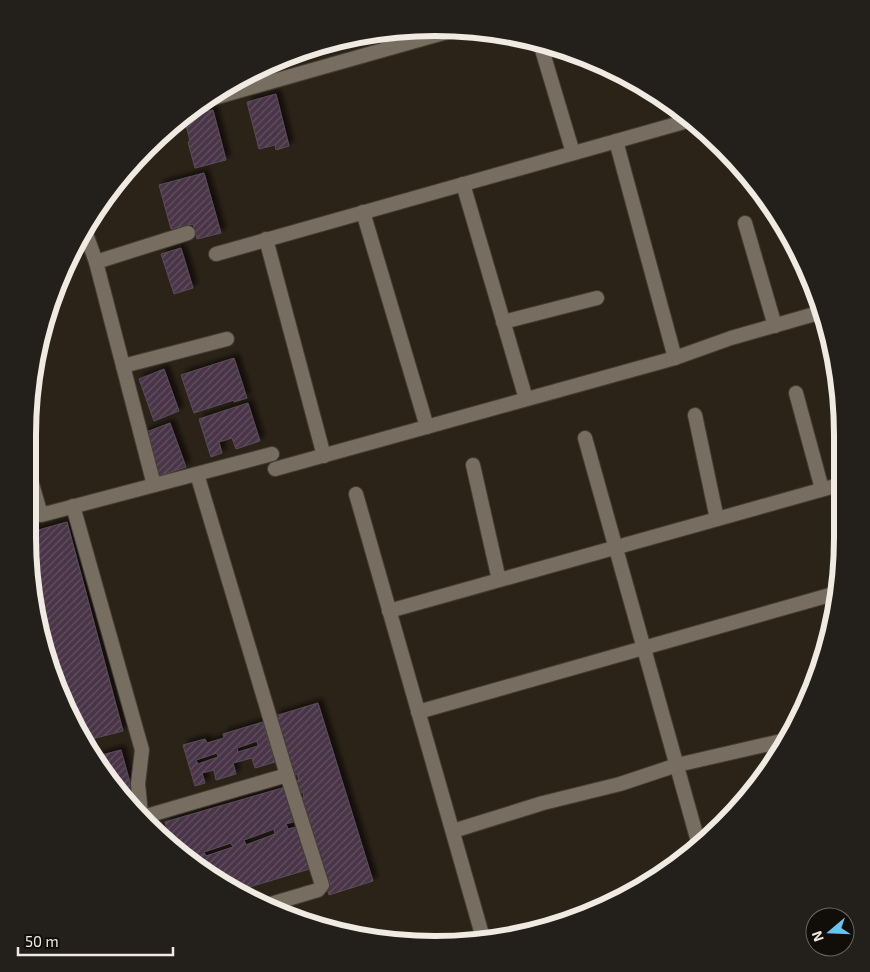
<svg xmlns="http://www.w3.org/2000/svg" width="870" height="972" viewBox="0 0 870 972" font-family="'Exo 2',sans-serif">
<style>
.building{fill:url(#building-hatch);stroke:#594d58;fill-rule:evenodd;filter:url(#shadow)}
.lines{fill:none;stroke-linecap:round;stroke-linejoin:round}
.minor-casing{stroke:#443e35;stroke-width:16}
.minor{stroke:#776e61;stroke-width:14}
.rim{fill:none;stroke:#efeae2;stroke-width:6}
</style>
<defs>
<pattern id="building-hatch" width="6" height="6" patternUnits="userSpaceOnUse" patternTransform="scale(1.25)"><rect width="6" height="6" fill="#483447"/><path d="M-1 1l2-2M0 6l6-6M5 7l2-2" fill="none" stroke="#635261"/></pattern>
<filter id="shadow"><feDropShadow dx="4.5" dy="-4.5" stdDeviation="2.5" flood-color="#0009"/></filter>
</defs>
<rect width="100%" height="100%" fill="#2c2318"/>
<g class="building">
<path d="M276,94l13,52 -13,4 -1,-5 -16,4 -12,-47z"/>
<path d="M213,110l13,50 -31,8 -7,-26 2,-1 -6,-24z"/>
<path d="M204,173l17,60 -24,6 -4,-15 -22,5 -12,-44z"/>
<path d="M181,248l12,40 -19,6 -13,-40z"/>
<path d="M234,358l13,40 -13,4v-2l-40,13 -13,-38z"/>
<path d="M164,369l15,42 -25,10 -15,-42z"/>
<path d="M248,403l12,38 -24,8 -4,-11 -13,4 3,11 -11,4 -12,-38z"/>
<path d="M170,423l16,44 -27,9 -15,-43z"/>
<path d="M67,522l56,209 -39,10 -15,-24 -16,-47 -6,-26h-2l-3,-8h4l-8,-29 -3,1 -7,-71v-4z"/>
<path d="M318,703l55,178 -44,14 -3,-10 4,-1 -1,-6 -5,1 -16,-54 3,-1 -2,-7 -4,1 -5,-19 4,-2 -1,-5 -5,1 -3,-12 4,-1 -2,-6 -4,1 -18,-59z"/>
<path d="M263,722l12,40 -20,6 -3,-10 -19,5 3,11 -20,6 -2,-10 -12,3 3,10 -10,3 -12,-41 22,-6 2,4 17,-5 -1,-4zM257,741l1,5 -20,6 -1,-4zM217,753l1,4 -20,7 -2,-4z"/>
<path d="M121,750l17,62 -26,-27 -18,-28z"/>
<path d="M289,786l10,34 -13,4 2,5 13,-3 12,42 -77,23 -46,-29 1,-1 -2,-6 -6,2 -12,-13 -6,-22zM274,829l1,5 -29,11 -2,-5zM231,843l2,4 -27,9 -2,-4z"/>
</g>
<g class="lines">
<defs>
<g id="minor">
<path d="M540,43l33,110"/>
<path d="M203,101l251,-71"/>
<path d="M616,141l59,217 56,-20 91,-26"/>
<path d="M463,184l63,215"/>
<path d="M363,212l64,215"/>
<path d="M745,223l30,103"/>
<path d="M84,228l12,34 58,223"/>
<path d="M266,239l58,217"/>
<path d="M216,254l475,-134"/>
<path d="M96,262l92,-29"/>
<path d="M503,322l94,-24"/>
<path d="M123,366l104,-27"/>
<path d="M796,393l26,96"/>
<path d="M695,415l22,104"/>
<path d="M585,438l114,407"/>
<path d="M473,465l26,115"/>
<path d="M275,469l400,-111"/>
<path d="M197,474l90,301 35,110 -4,5 -54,16"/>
<path d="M30,477l11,38 231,-61"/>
<path d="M356,494l127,444"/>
<path d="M73,506l69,244 -4,34 3,30"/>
<path d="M389,611l453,-127"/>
<path d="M418,712l419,-119"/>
<path d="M143,817l144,-42"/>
<path d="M453,831l90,-28 77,-19 57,-19 109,-25"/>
</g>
</defs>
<use href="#minor" class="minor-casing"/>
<use href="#minor" class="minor"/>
</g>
<path d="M0 0H870V972H0ZM435 36H435A399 399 0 0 1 834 435V537A399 399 0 0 1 435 936H435A399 399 0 0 1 36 537V435A399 399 0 0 1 435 36Z" fill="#231f1a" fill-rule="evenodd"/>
<path class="rim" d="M435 36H435A399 399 0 0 1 834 435V537A399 399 0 0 1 435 936H435A399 399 0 0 1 36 537V435A399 399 0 0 1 435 36Z"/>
<g transform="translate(830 932) rotate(251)"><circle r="24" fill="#110d09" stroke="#6a6560"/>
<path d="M0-4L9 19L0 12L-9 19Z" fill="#67c4f0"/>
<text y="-8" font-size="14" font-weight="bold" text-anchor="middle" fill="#efeae2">N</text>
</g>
<path d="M18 947v8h155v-8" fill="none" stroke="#efeae2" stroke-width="2.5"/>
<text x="25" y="947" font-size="15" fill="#efeae2" stroke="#110d09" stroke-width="4" paint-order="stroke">50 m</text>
</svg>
